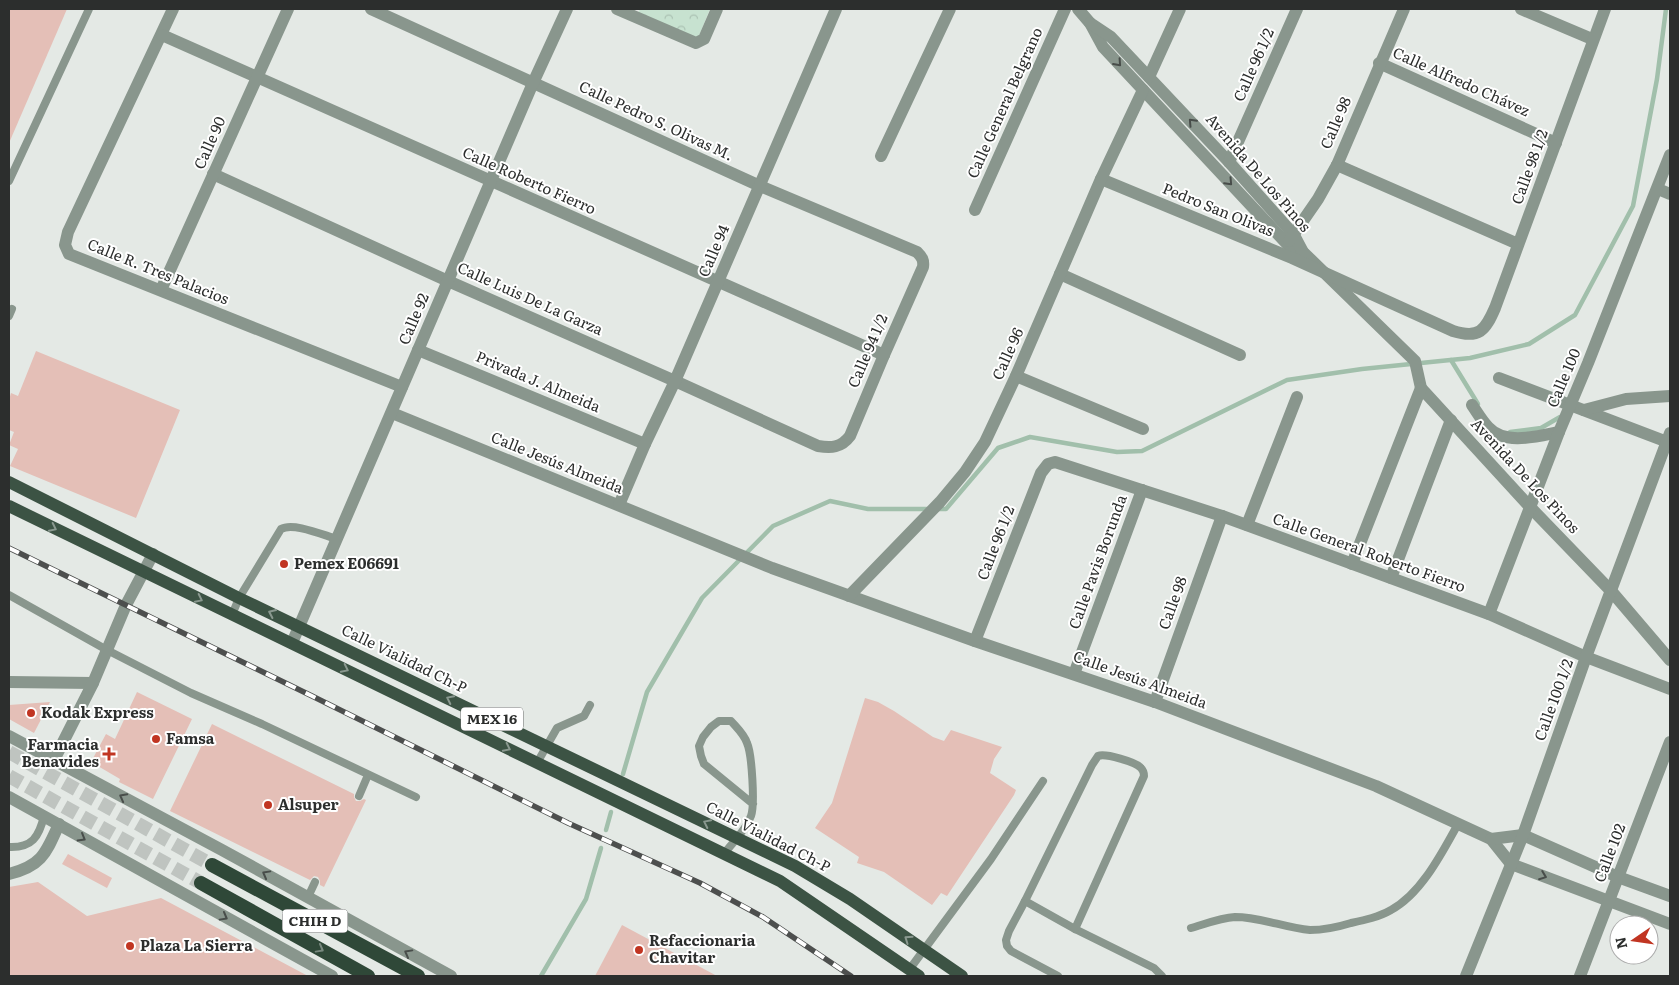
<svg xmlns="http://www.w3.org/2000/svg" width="1679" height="985" viewBox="0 0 1679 985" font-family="Literata,serif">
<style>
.park{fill:url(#park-crowns)}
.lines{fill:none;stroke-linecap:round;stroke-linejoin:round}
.stream{stroke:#a1bfab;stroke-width:4.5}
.building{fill:#e4bfb7}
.trunk-tunnel{stroke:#bfc4c0;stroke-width:14;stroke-dasharray:14 7;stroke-linecap:butt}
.service{stroke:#89968d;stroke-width:8}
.minor{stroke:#89968d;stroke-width:12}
.tertiary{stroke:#89968d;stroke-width:12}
.primary{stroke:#3c5344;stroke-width:12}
.trunk{stroke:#2f4838;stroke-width:14}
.rail-casing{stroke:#4d4f4e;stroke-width:5.5}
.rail{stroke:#fff;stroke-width:4;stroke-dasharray:11;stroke-linecap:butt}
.oneway{stroke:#484d4a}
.oneway2{stroke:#8a988f}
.oneway3{stroke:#78887e}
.poi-dot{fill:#c13522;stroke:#fff;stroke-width:2}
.labels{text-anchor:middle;stroke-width:4;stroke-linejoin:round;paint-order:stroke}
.shield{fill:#fff;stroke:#6b6d6c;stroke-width:1}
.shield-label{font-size:14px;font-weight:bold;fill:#2c2e2d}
.street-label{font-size:15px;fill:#2c2e2d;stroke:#fff}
.poi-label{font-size:15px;font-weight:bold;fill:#2c2e2d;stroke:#fff;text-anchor:start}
</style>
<defs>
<pattern id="park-crowns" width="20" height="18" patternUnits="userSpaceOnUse" patternTransform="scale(1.25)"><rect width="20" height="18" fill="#c7e2d0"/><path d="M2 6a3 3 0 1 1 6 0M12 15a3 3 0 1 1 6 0" fill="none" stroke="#abc2b3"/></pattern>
</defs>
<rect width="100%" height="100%" fill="#e4e9e5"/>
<path class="park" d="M640,9h70l-12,29 -60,-25z"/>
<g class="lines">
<g class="stream">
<path d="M1451,360l27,44"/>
<path d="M1510,432l31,-4 19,-11"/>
<path d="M936,509h10l52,-61 32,-11 87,15 25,-1 145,-71 75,-11 108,-11 59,-14 46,-29 58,-109 24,-127 9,-70"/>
<path d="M623,774l24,-82 55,-94 71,-72 57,-25 38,8h60"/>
<path d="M606,830l5,-18"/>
<path d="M541,976l45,-77 15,-51"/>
</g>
</g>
<g class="building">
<path d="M9,9h58l-58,134z"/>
<path d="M36,351l144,59 -44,108 -126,-52 8,-17 -9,-4 5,-13 -5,-2v-30l2,-7 7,3z"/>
<path d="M137,692l55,27 -39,80 -34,-17 1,-3 -29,-17 15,-28 9,5z"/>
<path d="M865,698l13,4 16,9 39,26 11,4 7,-11 51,17 -8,12 -4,14 26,17 -2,5 -67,101 -6,-3 -9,12 -48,-33 -27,-9 2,-6 -44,-29 17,-25z"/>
<path d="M50,702l-16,31 -25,-14v-14z"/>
<path d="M212,724l142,70v3l2,4h4l4,-2 2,1 -42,87 -4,-2v-4l-2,-4 -4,-1 -4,4 -140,-69z"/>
<path d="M68,854l44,24 -5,10 -45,-24z"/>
<path d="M38,882l49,34 74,-18 147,78h-299v-89z"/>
<path d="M622,925l95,51h-122z"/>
</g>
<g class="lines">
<g class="trunk-tunnel">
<path d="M9,752l203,113"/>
<path d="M9,776l192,107"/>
</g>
<g class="service">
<path d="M9,181l80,-172"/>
<path d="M9,316l3,-7"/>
<path d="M9,595l98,55 84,43 71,31 154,73"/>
<path d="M232,615l7,-17 42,-69c12,-7 42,6 56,10"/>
<path d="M537,763l20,-35 27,-12 6,-11"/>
<path d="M359,796l9,-21"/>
<path d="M9,847c23,1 30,-10 35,-31"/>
<path d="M724,854c9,-12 22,-24 27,-38 4,-11 1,-62 -4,-73 -3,-9 -10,-15 -16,-22h-12l-8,6 -8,10 -4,9 2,10 3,8 49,40"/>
<path d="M308,897l7,-15"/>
<path d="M1025,901l50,28 79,39 8,8"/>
<path d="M1191,928c14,-4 29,-10 44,-11 26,0 50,11 75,13 14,0 28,-3 41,-7 14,-3 28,-6 40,-13 30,-16 51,-57 67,-86"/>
<path d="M909,970l82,-111 52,-78"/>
<path d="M1058,976l-47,-25 -4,-5 -1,-6 3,-9 16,-30 67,-136 6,-9c7,-3 38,6 43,12 3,3 3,5 3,8l-69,153"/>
</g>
<g class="minor">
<path d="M173,9l-105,223 -3,13 4,9 333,133"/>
<path d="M617,9l79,34 8,-4 13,-30"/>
<path d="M1078,9l12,14 13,24 184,197 16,8"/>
<path d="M1521,9l71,30"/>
<path d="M1090,23l21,14 118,125 65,73 9,17 112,109 6,27 109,119 82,85 58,68"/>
<path d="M162,35l722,320"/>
<path d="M1379,63l177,80"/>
<path d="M1149,77l31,-68"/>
<path d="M881,156l69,-147"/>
<path d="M1229,162l68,-153"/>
<path d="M1337,165l181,79"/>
<path d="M213,174l235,107 227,100 143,65c13,2 23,2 32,-10l34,-81 39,-88c1,-7 -1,-10 -6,-15l-157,-66 -389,-177"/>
<path d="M1101,179l191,79 161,73c26,8 32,0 42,-23l110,-299"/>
<path d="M1658,189l12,5"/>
<path d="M975,210l90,-201"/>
<path d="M1289,241l29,-42 19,-34 67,-156"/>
<path d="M1060,274l180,81"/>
<path d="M161,290l127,-281"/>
<path d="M418,350l227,94"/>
<path d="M1016,376l127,53"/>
<path d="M1499,378l171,65"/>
<path d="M1472,405c5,7 10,16 16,22 17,19 50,9 71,5"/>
<path d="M1584,410l42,-11 44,-3"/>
<path d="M392,413l380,155 203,73 180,61 221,84 115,53 20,25 159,60"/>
<path d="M619,505l26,-61 30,-63 161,-372"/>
<path d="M1247,525l50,-128"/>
<path d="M1352,564l69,-176"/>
<path d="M1391,578l60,-158"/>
<path d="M849,596l91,-94 25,-30 20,-30 31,-66 85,-197 42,-89"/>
<path d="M1489,614l70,-182 29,-69 82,-208"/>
<path d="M975,641l66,-168 7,-9 7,-2 167,54 267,98 97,43 84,32"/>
<path d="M1074,674l68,-184"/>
<path d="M1155,702l67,-186"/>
<path d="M1491,839l32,-4 95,42 52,19"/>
<path d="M9,874c33,-8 37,-21 50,-50"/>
<path d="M1466,976l57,-141 63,-178 84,-224"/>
<path d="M1580,976l90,-234"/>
</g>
<g class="tertiary">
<path d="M292,643l241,-560 34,-74"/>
<path d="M9,682l84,1"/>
<path d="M9,736l213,114 229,126"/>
<path d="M54,760l39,-77 33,-78 27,-51"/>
<path d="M9,797l323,179"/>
</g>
<g class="primary">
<path d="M9,482l230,116 556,268 55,33 112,77"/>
<path d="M9,506l771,375 139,95"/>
</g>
<g class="trunk">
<path d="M212,865l206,111"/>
<path d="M201,883l167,93"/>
</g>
<defs>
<path id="rail" d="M9,548l303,148 256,127 132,60 63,34 88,59"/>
</defs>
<use href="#rail" class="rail-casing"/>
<use href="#rail" class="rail"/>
</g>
<defs><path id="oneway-chevron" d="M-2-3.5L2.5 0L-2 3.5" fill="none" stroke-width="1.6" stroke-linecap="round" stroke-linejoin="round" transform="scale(1.25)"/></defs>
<g class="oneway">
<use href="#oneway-chevron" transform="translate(1118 63) rotate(48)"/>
<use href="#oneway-chevron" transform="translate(1192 122) rotate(-133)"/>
<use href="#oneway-chevron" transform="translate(1229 182) rotate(47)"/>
<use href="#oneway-chevron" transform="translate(123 797) rotate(-152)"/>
<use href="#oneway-chevron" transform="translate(82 838) rotate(30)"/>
<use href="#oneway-chevron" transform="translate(266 874) rotate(-151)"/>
<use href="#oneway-chevron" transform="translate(1543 876) rotate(21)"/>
<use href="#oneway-chevron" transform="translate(224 917) rotate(29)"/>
<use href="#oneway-chevron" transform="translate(408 953) rotate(-151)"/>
</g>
<g class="oneway2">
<use href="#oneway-chevron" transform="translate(53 528) rotate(26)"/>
<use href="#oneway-chevron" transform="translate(199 599) rotate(26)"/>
<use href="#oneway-chevron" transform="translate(272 613) rotate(-155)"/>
<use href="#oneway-chevron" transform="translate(345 669) rotate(26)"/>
<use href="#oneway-chevron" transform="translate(450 699) rotate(-154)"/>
<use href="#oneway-chevron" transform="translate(507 748) rotate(26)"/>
<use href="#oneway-chevron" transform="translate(707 823) rotate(-154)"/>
<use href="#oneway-chevron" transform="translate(908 939) rotate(-145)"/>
</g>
<use class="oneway3" href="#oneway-chevron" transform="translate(320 949) rotate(29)"/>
<g class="poi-dot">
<circle cx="284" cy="564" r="5"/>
<circle cx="31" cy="713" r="5"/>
<circle cx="156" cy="739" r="5"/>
<path d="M106.5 746.5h5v5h5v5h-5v5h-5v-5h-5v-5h5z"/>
<circle cx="268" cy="805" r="5"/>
<circle cx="130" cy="946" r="5"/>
<circle cx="639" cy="950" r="5"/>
</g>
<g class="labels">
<g class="shield">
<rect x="461" y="707.5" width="62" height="23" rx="4"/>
<rect x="282.5" y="909.5" width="65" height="23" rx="4"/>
</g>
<g class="shield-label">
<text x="492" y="724">MEX 16</text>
<text x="315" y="926">CHIH D</text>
</g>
<g class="street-label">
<text transform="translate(1254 65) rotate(-66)" y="5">Calle 96 1/2</text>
<text transform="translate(1461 82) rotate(24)" y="5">Calle Alfredo Chávez</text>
<text transform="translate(1005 103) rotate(-66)" y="5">Calle General Belgrano</text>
<text transform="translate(656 121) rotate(25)" y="5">Calle Pedro S. Olivas M.</text>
<text transform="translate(1336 123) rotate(-67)" y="5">Calle 98</text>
<text transform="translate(210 143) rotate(-66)" y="5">Calle 90</text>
<text transform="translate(1530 167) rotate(-70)" y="5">Calle 98 1/2</text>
<text transform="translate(1258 173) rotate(49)" y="5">Avenida De Los Pinos</text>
<text transform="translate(529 181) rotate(24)" y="5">Calle Roberto Fierro</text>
<text transform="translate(1218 210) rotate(22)" y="5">Pedro San Olivas</text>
<text transform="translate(714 251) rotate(-67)" y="5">Calle 94</text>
<text transform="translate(158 272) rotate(22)" y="5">Calle R. Tres Palacios</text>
<text transform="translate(530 299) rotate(24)" y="5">Calle Luis De La Garza</text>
<text transform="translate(414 319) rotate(-67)" y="5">Calle 92</text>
<text transform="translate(868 351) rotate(-67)" y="5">Calle 94 1/2</text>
<text transform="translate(1008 354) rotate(-66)" y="5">Calle 96</text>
<text transform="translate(1564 378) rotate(-67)" y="5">Calle 100</text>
<text transform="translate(538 382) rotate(23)" y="5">Privada J. Almeida</text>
<text transform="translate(557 463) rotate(22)" y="5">Calle Jesús Almeida</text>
<text transform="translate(1525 476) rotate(47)" y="5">Avenida De Los Pinos</text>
<text transform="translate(996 543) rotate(-69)" y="5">Calle 96 1/2</text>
<text transform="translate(1369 553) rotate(20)" y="5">Calle General Roberto Fierro</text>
<text transform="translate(1098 562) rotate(-70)" y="5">Calle Pavis Borunda</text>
<text transform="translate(1173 603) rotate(-70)" y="5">Calle 98</text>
<text transform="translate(404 659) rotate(26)" y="5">Calle Vialidad Ch-P</text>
<text transform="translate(1140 680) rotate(20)" y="5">Calle Jesús Almeida</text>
<text transform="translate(1554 700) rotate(-70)" y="5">Calle 100 1/2</text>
<text transform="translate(768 837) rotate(27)" y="5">Calle Vialidad Ch-P</text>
<text transform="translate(1610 853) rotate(-69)" y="5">Calle 102</text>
</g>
<g class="poi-label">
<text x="294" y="569">Pemex E06691</text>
<text x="41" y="718">Kodak Express</text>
<text x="166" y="744">Famsa</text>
<text x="99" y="750" text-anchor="end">Farmacia<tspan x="99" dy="17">Benavides</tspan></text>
<text x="278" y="810">Alsuper</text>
<text x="649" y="946">Refaccionaria<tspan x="649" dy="17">Chavitar</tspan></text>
<text x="140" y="951">Plaza La Sierra</text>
</g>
</g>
<rect width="1679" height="985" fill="none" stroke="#2c2e2d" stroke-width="20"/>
<g transform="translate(1634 940) rotate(257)"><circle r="24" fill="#ffffff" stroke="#ababab"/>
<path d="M0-4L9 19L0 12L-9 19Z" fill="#c13522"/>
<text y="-8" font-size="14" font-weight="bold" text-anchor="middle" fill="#2c2e2d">N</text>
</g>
</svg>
